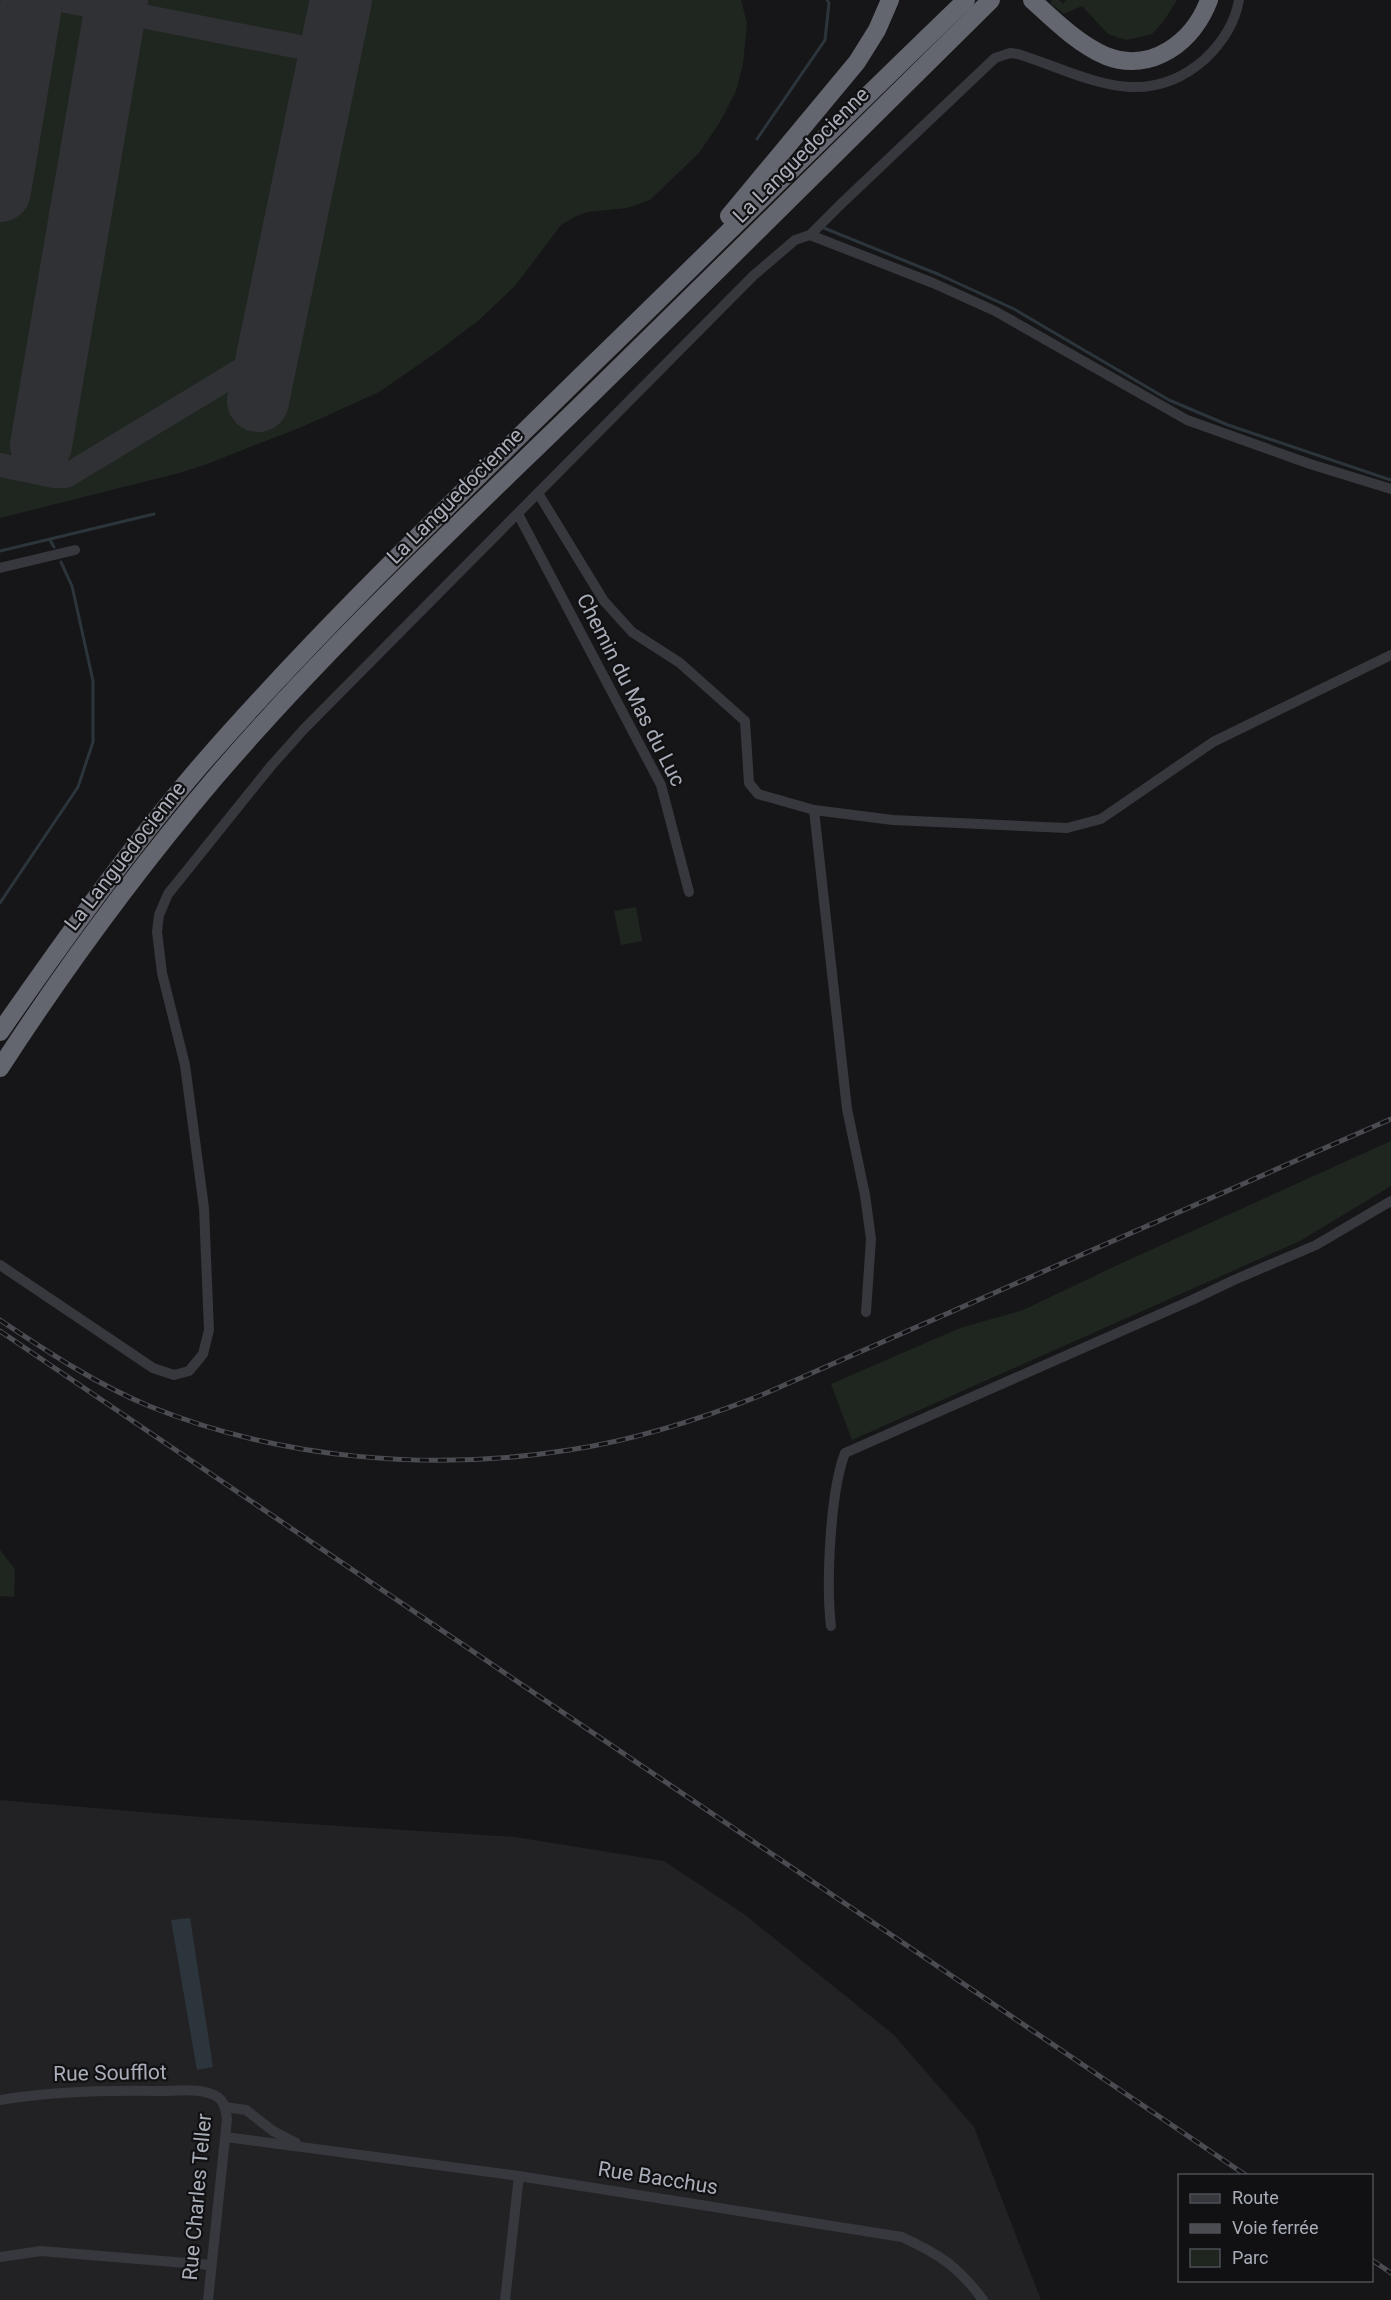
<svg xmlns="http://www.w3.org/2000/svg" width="1391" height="2300" viewBox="0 0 1391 2300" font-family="Roboto,sans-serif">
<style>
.built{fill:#222225}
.green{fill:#1e261f}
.water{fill:#2c353c}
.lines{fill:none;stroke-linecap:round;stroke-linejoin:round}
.stream{stroke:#2c353c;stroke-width:3}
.taxiway{stroke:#303135;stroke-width:24}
.runway{stroke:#303135;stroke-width:62}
.street{stroke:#37383d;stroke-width:10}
.highway{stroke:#63666e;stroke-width:18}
.rail-casing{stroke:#4a4c52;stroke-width:5}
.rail{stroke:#111113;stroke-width:3;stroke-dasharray:9;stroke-linecap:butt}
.labels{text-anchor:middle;stroke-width:4.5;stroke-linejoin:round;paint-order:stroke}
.street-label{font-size:21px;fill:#a8adb8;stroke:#111113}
</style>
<rect width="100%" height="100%" fill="#161618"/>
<path class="built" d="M0,1800l201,17 314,20 149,24 80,53 150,121 80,92 67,173h-1041z"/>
<g class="green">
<path d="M0,0h741l6,23 -4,41 -7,27 -16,31 -21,31 -49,47 -23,8 -39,4 -12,4 -15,9 -46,61 -36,34 -42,32 -58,40 -75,34 -97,38 -24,8 -183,46z"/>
<path d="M1052,0h7l4,4 3,-4h111l-14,22 -11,12 -26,6 -18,-6 -26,-28 -18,8 -14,-11z"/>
<path d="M636,907l6,34 -21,4 -7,-34z"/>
<path d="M1391,1141v45l-91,55 -448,199 -21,-56 129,-56 63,-18 101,-48z"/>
<path d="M0,1550l15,19 -1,28 -14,-1z"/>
</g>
<path class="water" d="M190,1918l23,149 -16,3 -26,-150z"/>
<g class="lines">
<g class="stream">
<path d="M757,139l68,-99 4,-37 -2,-3"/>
<path d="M824,228l116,47 74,34 155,91 59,25 163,55"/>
<path d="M50,540l4,7"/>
<path d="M0,551l154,-37"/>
<path d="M0,903l78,-116 15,-45v-61l-21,-95 -11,-24"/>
</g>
<g class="taxiway">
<path d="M61,0l269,53"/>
<path d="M0,465l54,11h12l202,-122"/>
<path d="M37,472l4,-27"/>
</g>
<g class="runway">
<path d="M0,191l32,-191"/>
<path d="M258,401l83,-401"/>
<path d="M41,445l76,-445"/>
</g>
<g class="street">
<path d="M810,235l123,48 62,28 192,109 123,44 81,25"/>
<path d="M538,493l66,108 28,31 48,31 65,58 4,62 9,11 56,16 79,10 174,8 34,-9 112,-77 178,-87"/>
<path d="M518,514l143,271 28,107"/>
<path d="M0,568l75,-18"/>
<path d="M814,810l33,299 18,86 6,44 -5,73"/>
<path d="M0,1265l153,103 21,7 15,-4 14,-17 6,-24 -5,-122 -19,-143 -23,-92 -5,-41 2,-17 9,-21 103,-128 33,-37 449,-453 42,-36 15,-5 30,-30 155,-147 15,-5 8,1c66,21 125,60 187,5 17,-16 30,-36 34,-59"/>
<path d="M831,1626c-5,-42 -1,-134 14,-173l347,-153 42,-20 82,-35 75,-44"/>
<path d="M0,2100c54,-9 106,-10 160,-9 17,0 44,-4 59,7 6,5 7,14 8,21l-19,181"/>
<path d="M225,2107l21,3 27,21 23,12"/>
<path d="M226,2137l293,39 383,61c37,17 56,29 81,63"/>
<path d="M0,2257l41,-6 170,14"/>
<path d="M505,2300l14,-124"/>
</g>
<g class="highway">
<path d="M1032,0c22,20 46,44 74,56 46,18 88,-15 103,-56"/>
<path d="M729,216l128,-154 20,-32 13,-30"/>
<path d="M0,1032c64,-92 129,-183 201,-267 122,-140 257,-268 388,-397 126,-122 250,-246 377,-368"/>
<path d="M0,1068c65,-100 136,-197 214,-289 117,-137 251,-261 380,-387 133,-130 265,-262 397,-392"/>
</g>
<defs>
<g id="rail">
<path d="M0,1320c48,32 96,64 149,86 130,53 281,66 420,44 67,-10 132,-31 195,-56l627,-275"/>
<path d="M0,1331l1247,845"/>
<path d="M1372,2260l19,13"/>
</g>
</defs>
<use href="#rail" class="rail-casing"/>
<use href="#rail" class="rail"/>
</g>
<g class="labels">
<g class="street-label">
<text transform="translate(801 155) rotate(-45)" y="7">La Languedocienne</text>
<text transform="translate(455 496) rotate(-45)" y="7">La Languedocienne</text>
<text transform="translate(631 690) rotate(63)" y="7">Chemin du Mas du Luc</text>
<text transform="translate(125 856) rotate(-52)" y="7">La Languedocienne</text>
<text transform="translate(110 2073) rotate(-1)" y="7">Rue Soufflot</text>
<text transform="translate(658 2178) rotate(9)" y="7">Rue Bacchus</text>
<text transform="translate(197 2197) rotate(-85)" y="7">Rue Charles Teller</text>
</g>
</g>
<rect x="1178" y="2174" width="195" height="108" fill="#111113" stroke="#4d4f55" stroke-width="1.5"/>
<rect x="1190" y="2194" width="30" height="9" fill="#37383d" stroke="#4d4f55" stroke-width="1.5"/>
<text x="1232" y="2204" font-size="18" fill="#a8adb8">Route</text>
<rect x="1190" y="2224" width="30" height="9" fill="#4a4c52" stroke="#4d4f55" stroke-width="1.5"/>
<text x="1232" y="2234" font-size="18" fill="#a8adb8">Voie ferrée</text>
<rect x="1190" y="2249" width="30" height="18" fill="#1e261f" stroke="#4d4f55" stroke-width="1.5"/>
<text x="1232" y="2264" font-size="18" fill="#a8adb8">Parc</text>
</svg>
